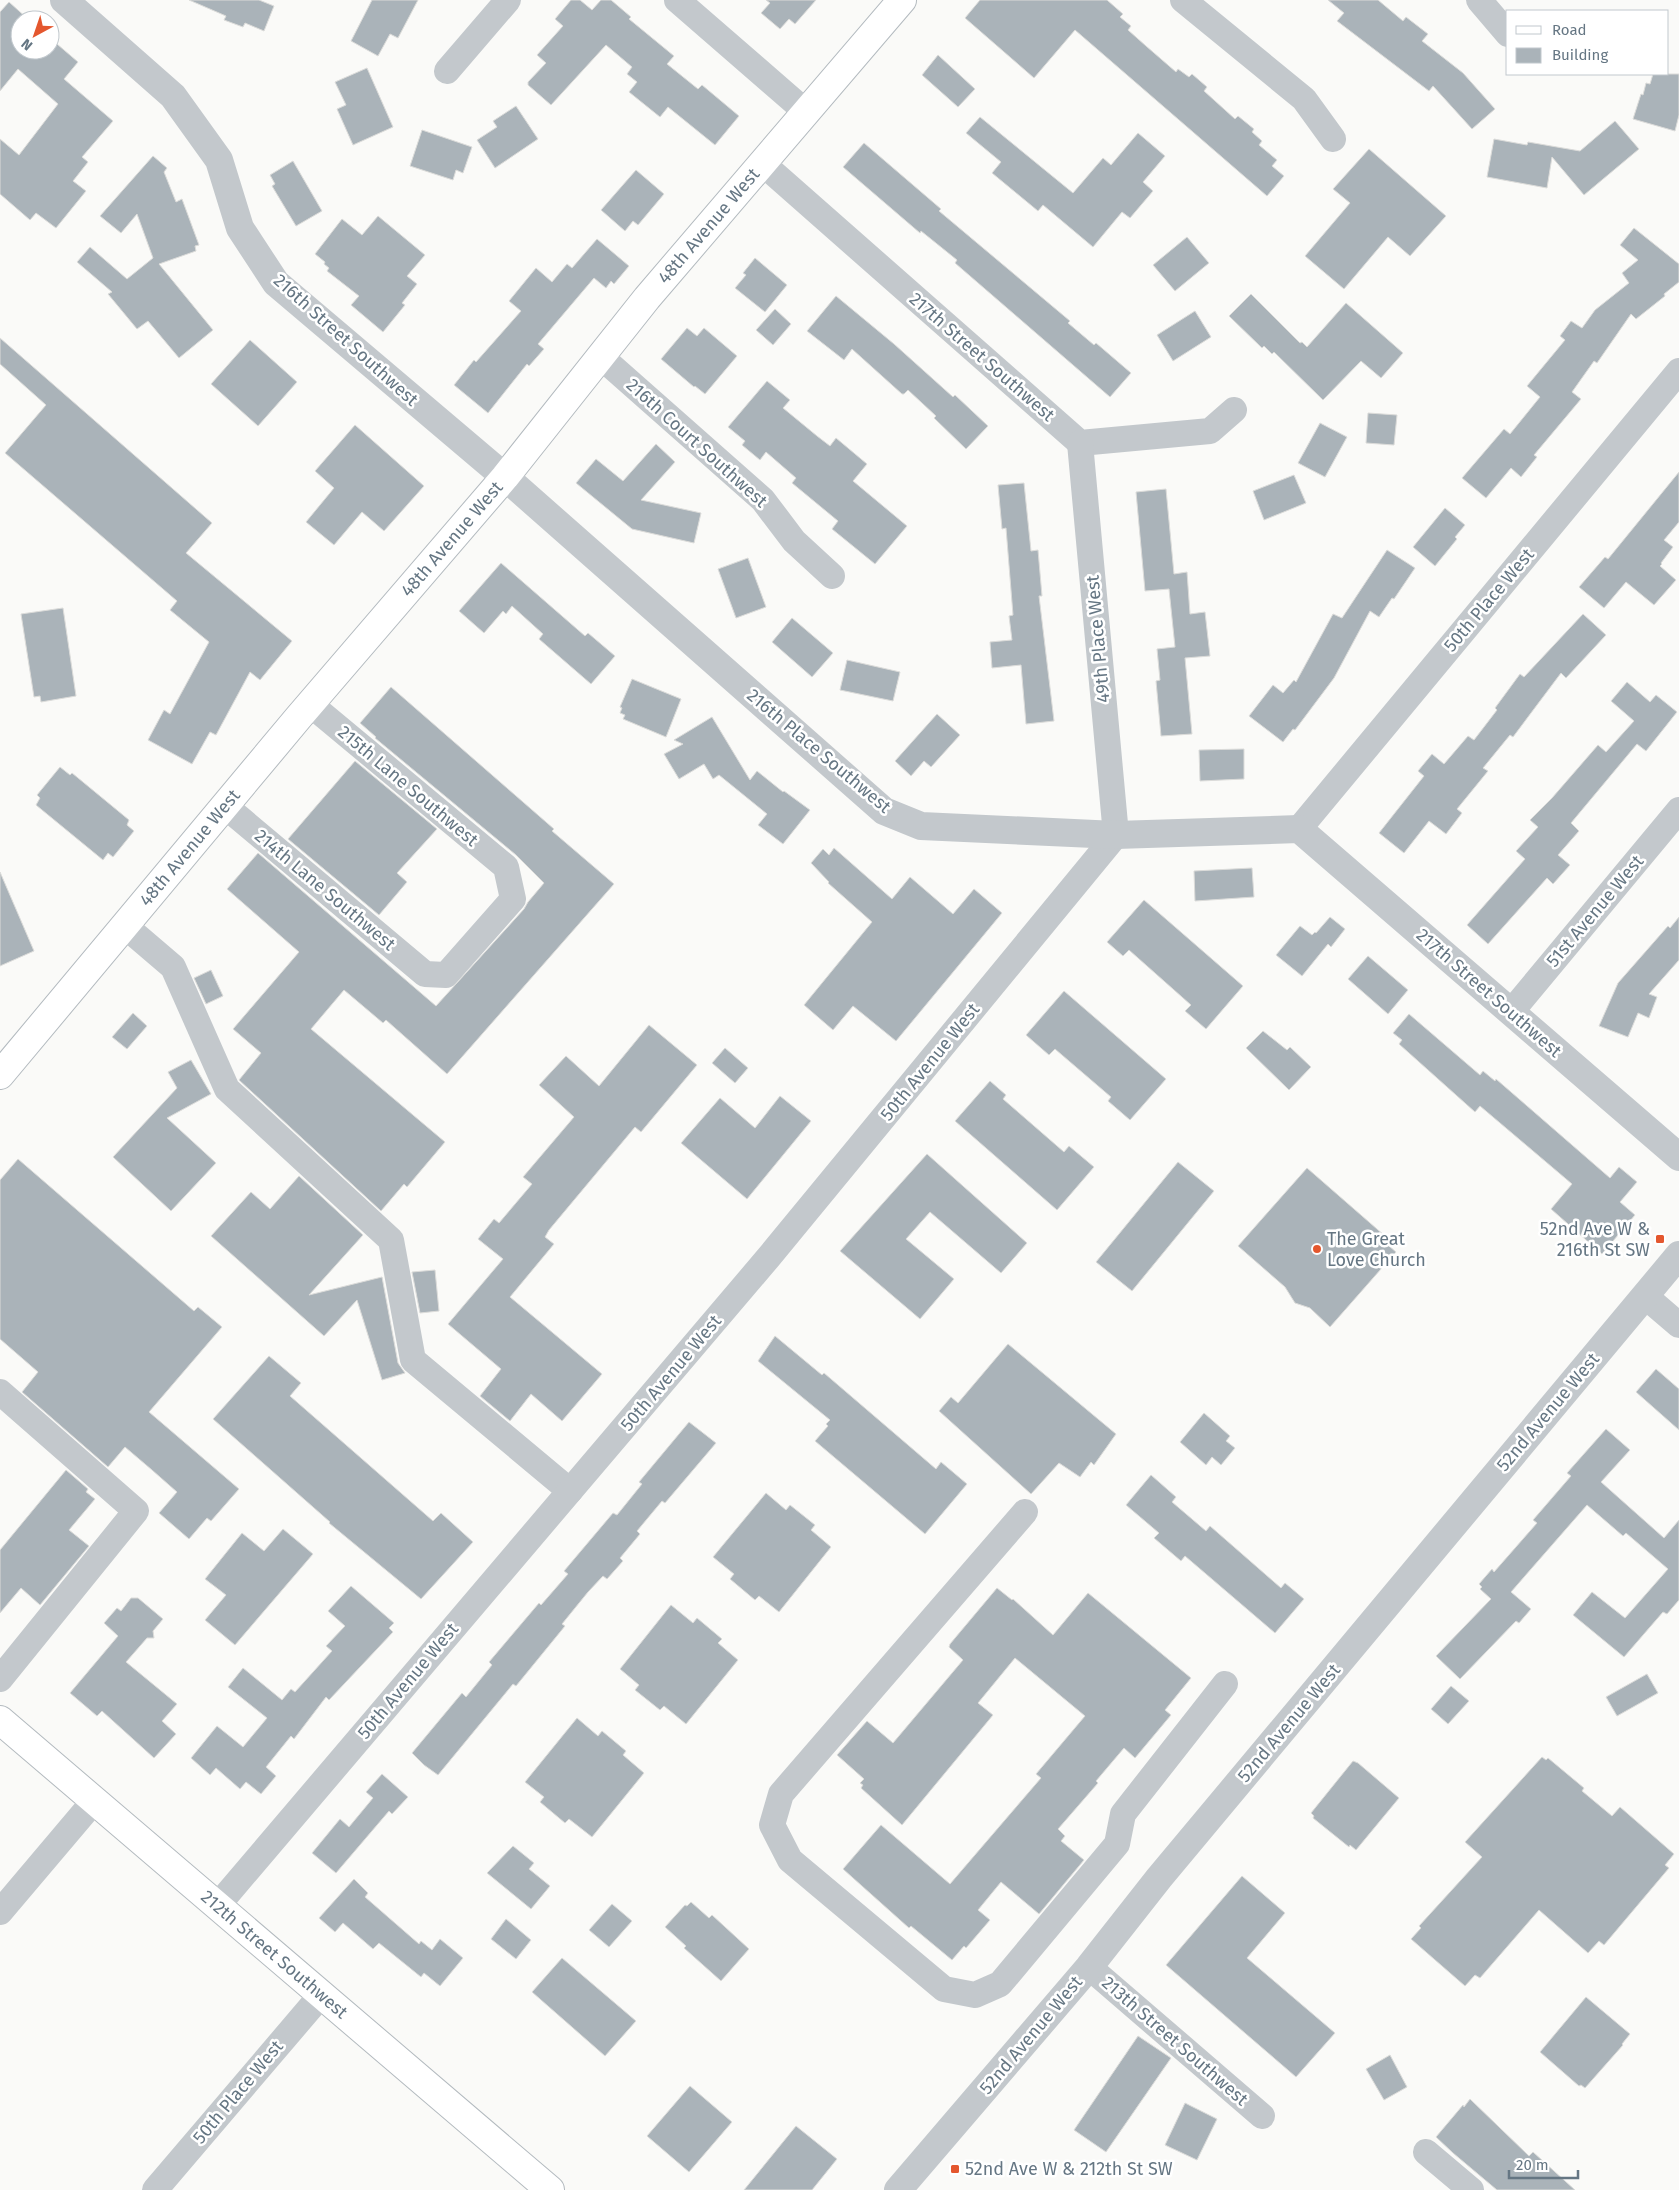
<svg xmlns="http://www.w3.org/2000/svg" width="1679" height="2190" viewBox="0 0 1679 2190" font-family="'Fira Sans',sans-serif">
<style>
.building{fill:#aab3b9;stroke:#dcdcda}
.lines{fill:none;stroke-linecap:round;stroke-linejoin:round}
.secondary-casing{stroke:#b3babf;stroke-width:30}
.minor{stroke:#c3c8cc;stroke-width:26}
.tertiary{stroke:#c3c8cc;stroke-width:28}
.secondary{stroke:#fff;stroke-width:28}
.poi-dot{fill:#e4572e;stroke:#fff;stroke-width:2}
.labels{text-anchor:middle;stroke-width:5;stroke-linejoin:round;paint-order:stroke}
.street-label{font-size:18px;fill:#657683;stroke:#fff}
.poi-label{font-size:18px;fill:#657683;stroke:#fff;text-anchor:start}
</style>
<rect width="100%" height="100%" fill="#fafaf8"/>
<g class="building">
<path d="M189,0h70l15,6 -10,25 -19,-8 -2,4 -19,-7 2,-4z"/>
<path d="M372,0h46l-20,38 -8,-4 -12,22 -27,-15z"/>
<path d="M571,0h9l12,10 9,-10h10l20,17 -2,2 45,37 -7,8 31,25 4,-4 37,31 -24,29 -47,-38 -8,10 -31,-25 8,-10 -10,-8 5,-7 -26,-22 -55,60 -23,-20v-3l18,-19 -9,-8 26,-29 -8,-7z"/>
<path d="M766,0h50l-21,24 -6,-5 -9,10 -19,-16 9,-10z"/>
<path d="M980,0h127l16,14 -3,3 11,9 -3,4 18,16 30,26 2,-3 11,8 3,-3 15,13 -3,4 31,28 3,-3 16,13 -2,3 10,9 -3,4 18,15 -5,6 12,10 -17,20 -192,-166 -41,48 -69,-60z"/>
<path d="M1328,0h50l25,21 3,-4 22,17 -6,7 41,32 32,36 -23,20 -39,-43 -4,5 -92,-70 7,-8z"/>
<path d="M9,2l20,18h-9v30h30v-12l28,24 -14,17 49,42 -31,36 6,5 -15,19 13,10 -30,37 -20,-15 -6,7 -30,-26v-55l19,16 39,-51 -40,-35 -18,22v-79z"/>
<path d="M938,55l37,34 -17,18 -36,-32z"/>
<path d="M367,68l26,59 -40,18 -16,-36 9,-4 -11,-23z"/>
<path d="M1653,74h26v41l-4,16 -42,-12 8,-25 2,1 3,-12 4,1z"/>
<path d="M516,106l22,33 -43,29 -18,-28 20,-13 -4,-6z"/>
<path d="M980,117l93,76 30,-35 8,7 27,-32 27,23 -22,26 10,9 -23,27 -8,-6 -29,35 -50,-42 -5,6 -46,-38 9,-11 -35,-29z"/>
<path d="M1615,121l24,28 -55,46 -32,-38 -5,31 -60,-11 7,-38 33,6 1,-3 52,9z"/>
<path d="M422,130l50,17 -9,26 -7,-3 -3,10 -43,-14z"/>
<path d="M864,143l77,66 -2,2 131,110 -2,2 26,22 2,-2 35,30 -21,24 -155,-134 2,-3 -36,-29 -1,2 -77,-66z"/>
<path d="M1369,149l77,67 -36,40 -22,-19 -44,52 -39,-33 45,-53 -17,-14z"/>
<path d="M153,156l14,12 -3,4 12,30 6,-3 17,46 -4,1 1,5 -37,13 54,66 -34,28 -31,-37 -11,8 -29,-35 4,-2 -35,-30 13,-15 37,32 26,-21 -16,-44 -16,19 -21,-17z"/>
<path d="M293,161l29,50 -26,15 -24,-40 3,-2 -5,-9z"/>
<path d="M636,170l28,24 -26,31 -5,-4 -8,10 -24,-21z"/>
<path d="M378,216l47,39 -18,21 10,8 -15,19 3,2 -22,27 -32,-27 8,-9 -32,-25 2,-3 -5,-4 1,-2 -10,-8 27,-35 20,16z"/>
<path d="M1634,228l45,36v18l-15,12 1,2 -29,23 -5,-5 -34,49 -3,-2 -22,31 9,7 -47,56 3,2 -16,20 -10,-9 -25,30 -24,-20 42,-49 6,5 30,-37 -13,-11 38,-46 -5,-4 11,-15 11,7 13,-18 34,-27 -7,-10 16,-13 -18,-15z"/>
<path d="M1187,237l22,26 -34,28 -22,-26z"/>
<path d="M597,239l32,27 -15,18 -3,-3 -5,7 -12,-10 -56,66 6,5 -15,17 -2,-2 -39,49 -34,-28 20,-25 2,2 45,-51 -12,-10 27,-33 16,14 15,-18 5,4z"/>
<path d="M755,258l32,27 -22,27 -30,-24 11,-13 -3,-2z"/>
<path d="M1251,294l49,49 2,-1 5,5 39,-44 57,50 -22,25 -20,-17 -38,39 -49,-48 -2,2 -8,-8 -2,2 -33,-32z"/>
<path d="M836,296l58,48 59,53 2,-2 33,31 -22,23 -32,-31 2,-2 -28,-26 -4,4h-2l-50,-45 -8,11 -37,-29z"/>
<path d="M775,309l16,15 -18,21 -17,-15z"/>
<path d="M1195,311l16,26 -38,24 -16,-26z"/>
<path d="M687,328l10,8 7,-8 33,28 -32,38 -10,-8 -1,1 -33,-28z"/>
<path d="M0,338l212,185 -26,30 106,88 -32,39 -10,-8 -34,63 -6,-3 -18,32 -44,-24 16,-30 6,4 39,-72 -39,-32 7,-9 -172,-148 41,-48 -46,-41z"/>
<path d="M250,340l47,42 -39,44 -47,-42z"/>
<path d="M767,381l23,19 -7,8 34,28 13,10 6,-8 31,26 -14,17 54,45 -32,38 -43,-35 6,-8 -46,-38 4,-5 -30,-26 -6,8 -18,-15 3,-4 -17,-14z"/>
<path d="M1368,413l29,2 -3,30 -28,-2z"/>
<path d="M1320,423l27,14 -22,40 -27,-14z"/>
<path d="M355,425l69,61 -40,45 -22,-19 -28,33 -28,-23 28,-34 -19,-17z"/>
<path d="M656,444l19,18 -34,38 60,13 -7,30 -62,-14 -56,-46 20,-24 27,22z"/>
<path d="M1679,472v50l-15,18 9,7 -12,16 1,1 -2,2 16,14 -22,25 -28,-23 -22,26 -25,-21 26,-30 3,2z"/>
<path d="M1294,475l12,28 -42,17 -11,-29z"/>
<path d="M1024,483l7,68 7,-1 4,46h-3l15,125 -28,3 -5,-59 -29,3 -2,-26 22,-2 -3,-24 4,-1 -7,-87 -4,1 -4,-44z"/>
<path d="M1166,489l8,85 13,-2 3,42 15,-2 5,44 -25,2 7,76 -31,2 -5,-55 4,-1 -3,-31 18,-2 -6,-58 -24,2 -9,-99z"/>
<path d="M1445,508l20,17 -10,12 2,2 -22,27 -22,-19z"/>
<path d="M1387,550l28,18 -21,31 -2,-1 -13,19 -9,-6 -36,67 -39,52 -2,-1 -10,13 -34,-26 24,-31 10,8 11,-13 2,2 37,-68 9,4z"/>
<path d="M748,558l18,49 -30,11 -18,-49z"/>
<path d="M501,563l84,73 3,-3 27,23 -24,28 -52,-45 4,-5 -31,-28 -6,8 -3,-3 -19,22 -25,-22z"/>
<path d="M63,608l13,88 -35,6 -1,-6 -6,1 -13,-83z"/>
<path d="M1583,614l23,21 -40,43 -5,-5 -48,64 -3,-2 -27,33 5,3 -31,38 5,4 -16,21 -17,-13 -25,32 -25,-20 45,-57 -6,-5 14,-17 12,10 24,-28 6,4 23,-30 -2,-2 25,-34 4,3z"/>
<path d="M792,618l41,35 -21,24 -40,-35z"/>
<path d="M847,660l53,12 -7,29 -53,-11z"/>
<path d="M632,679l49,20 -15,38 -43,-18 2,-4 -5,-2 2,-5 -2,-1z"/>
<path d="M1627,682l23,20 6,-7 21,17 -31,39 -9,-7 -66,79 8,8 -21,24 12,10 -17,19 -6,-6 -59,66 -21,-19 58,-66 -9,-8 22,-24 -8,-7 22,-22 46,-53 8,7 28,-31 -23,-20z"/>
<path d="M391,687l163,142 -2,2 62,53 -167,190 -61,-54 -3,3 -39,-33 -33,39 134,113 -38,45 -3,-3 -23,27 -142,-131 22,-27 -28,-24 66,-77 -72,-63 31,-36 178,153 88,-97 4,-7 16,-19 -28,-28 -141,-117 1,-1 -16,-14z"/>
<path d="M937,714l23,21 -29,32 -7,-6 -13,15 -16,-15z"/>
<path d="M712,717l38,63 7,-9 26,21 1,-1 26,19 -27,34 -25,-19 9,-11 -48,-39 -6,4 -9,-15 -25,15 -15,-25 19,-10 -9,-4z"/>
<path d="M1244,749v30l-44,2 -1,-31z"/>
<path d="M355,761l82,68 -40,44 10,9 -28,33 -91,-76z"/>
<path d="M60,767l10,8 2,-2 57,47 -2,5 7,6 -21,26 -5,-4 -5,7 -67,-55 4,-7 -3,-3z"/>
<path d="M834,848l58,51 18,-22 43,37 21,-25 28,24 -106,128 -43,-35 -20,24 -29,-25 68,-83 -44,-39 1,-1 -18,-19 12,-14 6,6z"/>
<path d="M1252,868l2,29 -59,4 -1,-30z"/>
<path d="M0,872l34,79 -34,15z"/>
<path d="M1144,900l99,86 -37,43 -21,-18 6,-6 -62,-55 -6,6 -16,-14z"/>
<path d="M1330,917l15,12 -14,18 -3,-3 -26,32 -26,-21 24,-29 12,9 3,-3 1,1z"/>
<path d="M1679,917v43l-30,34 8,3 -8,21 -11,-5 -10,24 -29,-11 19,-43 50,-57 2,2z"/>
<path d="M1368,956l40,34 -20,24 -40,-35z"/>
<path d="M211,970l12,26 -17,8 -12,-26z"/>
<path d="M1064,991l102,88 -36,41 -22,-19 3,-4 -56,-48 -6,6 -23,-20z"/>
<path d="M133,1013l14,13 -20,23 -15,-12z"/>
<path d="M1409,1014l71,61 3,-4 12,10 1,-2 114,99 9,-11 18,15 -17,20 15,13 -33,39 -51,-45 21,-25 -92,-78 -5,6 -76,-68 3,-4 -9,-7z"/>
<path d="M649,1025l48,40 -56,67 -6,-5 -86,103 -4,7 9,7 -44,53 92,77 -40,47 -31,-27 -21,27 -30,-25 21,-27 -53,-45 55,-65 -25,-20 16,-20 5,4 33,-39 -9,-7 51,-60 -35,-32 27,-29 33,30z"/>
<path d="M1263,1031l24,19 3,-3 21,20 -22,23 -43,-42z"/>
<path d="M725,1048l23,20 -13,15 -23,-20z"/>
<path d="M191,1060l20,34 -44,24 49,45 -45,48 -58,-54 64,-69 -9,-16z"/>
<path d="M990,1081l16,14 -3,4 61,53 5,-6 25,21 -37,43 -102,-89z"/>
<path d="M780,1096l31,25 -64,78 -66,-56 39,-45 35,30z"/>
<path d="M927,1154l100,89 -26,30 -71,-61 -24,27 48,40 -34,40 -80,-68z"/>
<path d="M18,1159l176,152 4,-4 24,20 -73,85 90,77 -28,32 -4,-3 -18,21 -30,-26 18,-21 -25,-22 -27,-23 -17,20 -86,-75 16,-20 -38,-33v-159z"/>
<path d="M1178,1162l36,29 -82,100 -36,-29z"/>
<path d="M1307,1168l78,68 -4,3 15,13 -66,75 -20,-19 -15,-5 -10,-16 -47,-41z"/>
<path d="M299,1176l64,59 -54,60 73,-18 16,86 7,10 -23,7 -25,-80 -33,36 -113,-100 40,-44 19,17z"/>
<path d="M435,1270l4,41 -19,2 -8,-41z"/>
<path d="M775,1336l47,39 2,-2 112,96 5,-7 26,22 -42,50 -110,-93 13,-15 -2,-2 4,-4 -72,-59z"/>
<path d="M1008,1344l108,90 -22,31 -3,-3 -11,15 -21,-14 -28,31 -92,-83 12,-14 7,6z"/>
<path d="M269,1356l32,27 -11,13 143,125 8,-8 32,29 -52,57 -92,-76 1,-1 -117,-103z"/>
<path d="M1656,1369l23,20v41l-43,-38z"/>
<path d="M1204,1413l26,23 -4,5 9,7 -14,17 -9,-8 -6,8 -26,-23z"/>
<path d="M689,1422l27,21 -51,60 -3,-2 -25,30 3,3 -20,24 3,3 -16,18 -4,-3 -15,16 -26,32 3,2 -49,60 -3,-2 -75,91 -14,-10 -12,-12 50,-60 4,4 26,-32 -3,-3 50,-59 2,2 27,-31 -4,-3 49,-58 4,2 25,-31 -3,-2z"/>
<path d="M1606,1429l24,21 -29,32 63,56 15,-18v80l-12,14 -4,-2 -39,45 -51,-42 19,-23 33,26 43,-49 -42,-36 -3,3 -36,-31 -76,87 20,17 -12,14 -3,-2 -56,58 -24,-23 55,-57 -11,-10 2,-2 -3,-3 13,-15 2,3 43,-49 -4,-3 38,-44 -4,-3z"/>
<path d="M66,1470l22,19 -2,3 9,7 -26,31 20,16 -49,59 -19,-17 -21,25v-63z"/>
<path d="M1151,1475l25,22 -4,5 34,29 4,-5 71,62 4,-5 19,16 -29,34 -90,-77 -4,5 -27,-23 5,-5 -33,-28z"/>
<path d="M766,1493l20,17 4,-5 25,20 -4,5 20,17 -52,65 -20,-16 -4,4 -25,-21 4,-5 -21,-17z"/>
<path d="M283,1529l30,25 -78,91 -30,-25 21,-25 -21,-16 37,-46 22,18z"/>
<path d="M351,1586l43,37 -5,5 4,4 -64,68 -3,-3 -32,42 -3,-3 -25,31 10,9 -15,18 -15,-12 -6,7 -24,-21 -6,7 -19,-17 26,-32 26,21 24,-29 -39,-31 15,-19 39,32 9,-11 4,3 37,-41 -6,-5 19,-20 -17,-15z"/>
<path d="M997,1588l15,12 1,-1 40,36 35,-42 103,85 -26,32 6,5 -36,43 -11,-10 -28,33 2,2 -40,46 7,7 -4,5 23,19 -45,54 -38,-32 -23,28 12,10 -24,28 -2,-2 -12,14 -41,-34 -2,2 -66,-59 38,-44 69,59 91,-106 -5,-4 49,-58 -70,-58 -37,45 15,12 -91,110 -41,-37 2,-3 -3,-2 4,-4 -27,-24 30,-34 26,22 70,-83 -14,-13 1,-3z"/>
<path d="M131,1598h7l25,21 -10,12 1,7h-7l-21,24 51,42 -15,17 14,13 -22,24 -52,-47 -5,5 -27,-23 48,-57 -14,-13 13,-15 4,3z"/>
<path d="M671,1605l22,18 4,-5 25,21 -4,4 20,17 -52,64 -22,-18 -4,4 -25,-20 4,-5 -19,-16z"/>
<path d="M1647,1674l11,19 -41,23 -11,-19z"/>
<path d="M1451,1686l18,15 -21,23 -17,-15z"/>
<path d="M577,1718l21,18 4,-5 24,20 -3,4 21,18 -52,64 -23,-18 -4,4 -25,-21 4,-5 -19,-15z"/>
<path d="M1542,1757l4,3 2,-2 36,30 -2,3 30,25 8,-9 54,47 -9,11 4,3 -65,77 -5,-4 -11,12 -49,-43 -59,68 -5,-3 -10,11 -54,-47 10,-11 -2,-2 63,-69 -17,-15z"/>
<path d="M1353,1761l5,2 41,35 -43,52 -6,-5 -1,2 -36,-29 1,-2 -3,-3z"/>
<path d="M382,1774l26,23 -16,17 -3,-3 -53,62 -24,-20 28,-34 9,8 24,-29 -7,-6z"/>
<path d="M513,1846l21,17 -5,6 21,17 -19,23 -44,-36z"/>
<path d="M1242,1876l43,37 -38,45 88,75 -39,44 -130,-112z"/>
<path d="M354,1879l14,14 -3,4 54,47 2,-3 11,9 8,-11 23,19 -23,28 -16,-13 -3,4 -42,-34 -6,6 -30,-26 -8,9 -16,-14z"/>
<path d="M691,1902l18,16 3,-3 37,34 -28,32 -37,-33 2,-2 -21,-19 20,-22 2,1z"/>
<path d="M612,1904l20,17 -23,26 -20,-17z"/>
<path d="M506,1919l25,21 -15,19 -25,-20z"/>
<path d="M562,1958l74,63 -31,35 -73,-64z"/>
<path d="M1586,1997l44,37 -8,10 1,1 -38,43 -4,-3 -2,1 -39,-34z"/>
<path d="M1138,2036l33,22 -65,94 -32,-22z"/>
<path d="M1390,2055l17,32 -23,13 -18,-31z"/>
<path d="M690,2086l42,36 -43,50 -42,-36z"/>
<path d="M1470,2099l59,57 4,-4 42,38h-78l-44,-37 -17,-16 27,-32 1,2z"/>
<path d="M1185,2103l32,16 -20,41 -32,-15z"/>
<path d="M796,2126l41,33 -25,31h-68z"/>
</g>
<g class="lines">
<defs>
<g id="secondary">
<path id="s1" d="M0,1075l298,-357 207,-241 142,-179 255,-298"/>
<path id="s2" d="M0,1720l550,470"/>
</g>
</defs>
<use href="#secondary" class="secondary-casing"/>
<g class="minor">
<path d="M677,0l129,112"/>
<path d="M1183,0l121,99 29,40"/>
<path d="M1479,0l29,34"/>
<path d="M447,71l61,-71"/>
<path d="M762,163l318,280 130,-12 24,-21"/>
<path d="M600,356l163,144 31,41 38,35"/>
<path d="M225,806l200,168 21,1 67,-76 -7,-32 -196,-163"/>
<path d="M1299,829l380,-458"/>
<path d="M125,926l48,41 54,122 164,151 22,120 157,131"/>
<path d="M1511,1012l168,-202"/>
<path d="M1645,1296l34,29"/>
<path d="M0,1392l136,119 -136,168"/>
<path d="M1025,1512l-244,282 -9,31 18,35 154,129 31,6 25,-11 117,-140 6,-30 102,-130"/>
<path d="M218,1905l550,-647 348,-423 -36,-392"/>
<path d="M0,1912l94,-111"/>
<path d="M1089,1967l173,149"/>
<path d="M1426,2152l45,38"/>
<path d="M155,2190l167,-196"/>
</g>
<g class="tertiary">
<path d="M64,0l109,96 46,64 21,68 36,55 229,194 379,334 37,15 195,9 183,-6 380,328"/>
<path d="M898,2190l191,-223 70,-89 520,-623"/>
</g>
<use href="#secondary" class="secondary"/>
</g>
<g class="poi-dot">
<rect x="1655" y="1234" width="10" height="10" rx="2.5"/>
<circle cx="1317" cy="1249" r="5"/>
<rect x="950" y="2164" width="10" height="10" rx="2.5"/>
</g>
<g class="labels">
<g class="street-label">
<text dy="6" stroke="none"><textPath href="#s1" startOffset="1106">48th Avenue West</textPath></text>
<text transform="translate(346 340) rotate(42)" y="6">216th Street Southwest</text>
<text transform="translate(982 357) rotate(41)" y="6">217th Street Southwest</text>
<text transform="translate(697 443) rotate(42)" y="6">216th Court Southwest</text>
<text dy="6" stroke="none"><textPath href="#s1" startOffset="701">48th Avenue West</textPath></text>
<text transform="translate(1489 600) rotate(-50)" y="6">50th Place West</text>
<text transform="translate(1098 639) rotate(-95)" y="6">49th Place West</text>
<text transform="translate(819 751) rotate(40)" y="6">216th Place Southwest</text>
<text transform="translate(408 786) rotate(40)" y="6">215th Lane Southwest</text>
<text dy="6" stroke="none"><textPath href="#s1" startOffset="296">48th Avenue West</textPath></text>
<text transform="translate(325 890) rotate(40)" y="6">214th Lane Southwest</text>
<text transform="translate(1595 911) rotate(-50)" y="6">51st Avenue West</text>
<text transform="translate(1489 993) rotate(41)" y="6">217th Street Southwest</text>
<text transform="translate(930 1062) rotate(-51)" y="6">50th Avenue West</text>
<text transform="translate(671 1373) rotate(-50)" y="6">50th Avenue West</text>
<text transform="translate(1548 1412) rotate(-50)" y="6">52nd Avenue West</text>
<text transform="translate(408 1681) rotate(-50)" y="6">50th Avenue West</text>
<text transform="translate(1289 1723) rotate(-50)" y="6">52nd Avenue West</text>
<text dy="6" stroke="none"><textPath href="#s2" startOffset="361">212th Street Southwest</textPath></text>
<text transform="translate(1031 2035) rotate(-50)" y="6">52nd Avenue West</text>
<text transform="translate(1175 2041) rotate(41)" y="6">213th Street Southwest</text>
<text transform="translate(238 2092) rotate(-50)" y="6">50th Place West</text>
</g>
<g class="poi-label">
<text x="1650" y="1235" text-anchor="end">52nd Ave W &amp;<tspan x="1650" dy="21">216th St SW</tspan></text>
<text x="1327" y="1245">The Great<tspan x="1327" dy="21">Love Church</tspan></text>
<text x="965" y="2175">52nd Ave W &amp; 212th St SW</text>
</g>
</g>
<rect x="1506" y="10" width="162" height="65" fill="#ffffff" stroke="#c1c8cd"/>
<rect x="1516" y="26" width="25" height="8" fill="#ffffff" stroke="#c1c8cd"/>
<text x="1552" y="35" font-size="15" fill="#657683">Road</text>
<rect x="1516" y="48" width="25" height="15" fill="#aab3b9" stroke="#c1c8cd"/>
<text x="1552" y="60" font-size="15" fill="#657683">Building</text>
<g transform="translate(35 35) rotate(220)"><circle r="24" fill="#ffffff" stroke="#c1c8cd"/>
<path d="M0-4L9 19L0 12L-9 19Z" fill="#e4572e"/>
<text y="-8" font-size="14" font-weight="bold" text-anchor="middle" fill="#657683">N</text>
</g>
<path d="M1509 2170v8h69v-8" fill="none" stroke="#657683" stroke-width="2.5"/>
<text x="1516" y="2170" font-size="15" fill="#657683" stroke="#ffffff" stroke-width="4" paint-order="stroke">20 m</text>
</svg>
